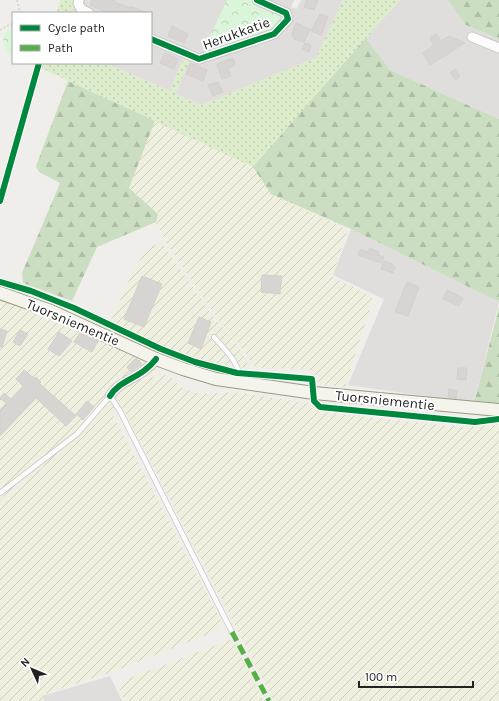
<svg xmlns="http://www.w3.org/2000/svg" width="499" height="701" viewBox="0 0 499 701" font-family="Karla,sans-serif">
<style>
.residential{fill:#dfdedc}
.farmland{fill:url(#farmland-furrows)}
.grass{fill:url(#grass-dots)}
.forest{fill:url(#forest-firs)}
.park{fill:url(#park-crowns)}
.building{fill:#d7d4d2;stroke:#d3d0cc}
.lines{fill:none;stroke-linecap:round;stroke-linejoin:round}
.lane-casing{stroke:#c9c8c7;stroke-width:6}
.street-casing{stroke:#c9c8c7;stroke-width:11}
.secondary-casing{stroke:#999a82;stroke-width:14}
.path{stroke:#dccecd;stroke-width:1.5;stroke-dasharray:2 2;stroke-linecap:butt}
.lane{stroke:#fdfcfc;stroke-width:4.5}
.street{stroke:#fdfcfc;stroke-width:9}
.secondary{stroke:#f4f4ed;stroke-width:12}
.quiet{stroke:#55b145;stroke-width:5;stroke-dasharray:10 5;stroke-linecap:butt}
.cycleway-casing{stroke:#fff;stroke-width:8}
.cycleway{stroke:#00873e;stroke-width:6}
.labels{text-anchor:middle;stroke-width:4;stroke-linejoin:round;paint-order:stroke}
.street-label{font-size:14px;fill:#222;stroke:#fff}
</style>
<defs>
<pattern id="farmland-furrows" width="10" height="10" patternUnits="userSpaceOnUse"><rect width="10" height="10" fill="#efefdf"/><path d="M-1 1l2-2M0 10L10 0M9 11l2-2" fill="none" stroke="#cdcdbf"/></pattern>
<pattern id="grass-dots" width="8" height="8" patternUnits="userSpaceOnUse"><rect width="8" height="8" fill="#ddeccb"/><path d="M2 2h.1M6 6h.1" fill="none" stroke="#bdcaae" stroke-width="1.8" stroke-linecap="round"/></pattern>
<pattern id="forest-firs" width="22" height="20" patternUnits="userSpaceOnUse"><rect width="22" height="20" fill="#cbdec1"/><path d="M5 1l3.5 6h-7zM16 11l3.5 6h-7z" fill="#aebea6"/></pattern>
<pattern id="park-crowns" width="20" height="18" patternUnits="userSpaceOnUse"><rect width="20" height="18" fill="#daf5da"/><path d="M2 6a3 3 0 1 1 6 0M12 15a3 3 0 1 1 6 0" fill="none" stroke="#bbd2bb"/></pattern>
</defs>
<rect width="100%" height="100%" fill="#f0eeeb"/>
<g class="residential">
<path d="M76,0h218l-3,7 6,2 4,-9h42l-27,58 -114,47 -27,-11 15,-34 -6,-3 -14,34 -65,-28h46v-50h-75l-3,-2z"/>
<path d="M400,0h48l18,25 33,14v80l-109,-49 -24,-32z"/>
<path d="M351,229l148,73 -25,101 -126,-18 36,-86 -51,-24z"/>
<path d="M110,676l12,25h-78l-2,-5z"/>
</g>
<g class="farmland">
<path d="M155,121l98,46 18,27 77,36 -16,47 37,18 4,5 -28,87 -26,-3 -1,-7 -10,-8 -52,-1 -21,-29 -17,-20 -51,-75 -11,-21 2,-10 -29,-25z"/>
<path d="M162,243l54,77 18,19 17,30 -41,-7 -46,-14 -53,-28 24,-53 14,-20z"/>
<path d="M0,299l39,12 111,51 9,8 -16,11 18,-7 8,2 15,13 16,5 35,-2 71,11 10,8 13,2 133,14 37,-2v276h-225l-155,-300v-3l8,-6 -9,6 -5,17 109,207 -3,8 -104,41 -73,24 2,6h-44v-201l87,-66 -87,65z"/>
<path d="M232,639l32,62h-139l-6,-12 11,-11z"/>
</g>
<g class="grass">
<path d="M60,0h16l-3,11 3,2h-19z"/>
<path d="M343,0h57l-147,167 -212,-99 2,-5h62l65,28 14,-34 6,3 -15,34 27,11 114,-47z"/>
</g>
<g class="forest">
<path d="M448,0h51v39l-33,-14z"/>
<path d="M366,38l24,32 109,49v183l-148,-73 -80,-35 -18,-27z"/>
<path d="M68,81l87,40 -26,67 29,26 -2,8 -59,25 -25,54 -49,-18 -1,-10 38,-90 -21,-11 -3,-6z"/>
<path d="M499,307v98l-25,-2z"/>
</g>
<g class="park">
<path d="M227,0h30l29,13 -6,16 -81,30z"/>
<path d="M13,25v32c-13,-9 -13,-22 0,-32z"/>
</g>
<g class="building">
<path d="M92,0h23l-1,2 16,6v-2l18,7h-40l-18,-8z"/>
<path d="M306,0h12l-4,10 -10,-3z"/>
<path d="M320,14l8,3 -7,18 -10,-4z"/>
<path d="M296,23l14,6 -6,13 -10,-3 -2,-5z"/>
<path d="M172,26l16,8 -4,9 -16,-7z"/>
<path d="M436,34l5,7 8,-5 16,7 -35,22 -7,-12 11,-8 -4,-7z"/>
<path d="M305,43l6,2 -2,7 -7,-3z"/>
<path d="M165,53l13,6 -4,10 -14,-6z"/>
<path d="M233,58l2,7 -7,3 3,8 -9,3 -5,-15z"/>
<path d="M190,63l17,7 -4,11 -17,-7z"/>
<path d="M455,69l5,7 -4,4 -6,-7z"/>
<path d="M218,82l5,10 -10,4 -5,-11z"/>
<path d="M370,248l9,4 -1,3 6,2 -3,6 -23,-8 2,-6 8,3z"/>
<path d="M384,261l9,3 -1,2 3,1 -2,6 -12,-4z"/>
<path d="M262,275l20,1 -2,18 -19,-2z"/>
<path d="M142,276l20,8 -18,43 -20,-8z"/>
<path d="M407,282l12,5 -11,29 -13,-4z"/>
<path d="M447,290l16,8 -4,8 -16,-7z"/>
<path d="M199,317l12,5 -10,27 -13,-6z"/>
<path d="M0,329l7,2 -5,16h-2z"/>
<path d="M20,330l8,4 -8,12 -7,-4z"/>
<path d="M59,332l13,9 -13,15 -11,-7z"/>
<path d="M80,333l18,8 -6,11 -18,-10z"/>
<path d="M136,358l6,6 -11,8 -4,-5z"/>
<path d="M458,368h9l-1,12 -9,-1z"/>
<path d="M24,370l11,9 1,-2 5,5 -2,1 37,33 -10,10 -30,-28 -36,38v-25l7,-7 -7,-6 4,-5 7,6 12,-13 -7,-7z"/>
<path d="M449,389l8,2 -1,7 -8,-1z"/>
<path d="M87,401l7,6 -11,13 -7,-6z"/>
</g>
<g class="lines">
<defs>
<g id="lane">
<path d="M214,337c11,13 27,27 26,45"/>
<path d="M0,493l77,-59 33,-38 10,15 112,221"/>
</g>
<g id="street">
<path d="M79,0l-1,3 3,6 8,4"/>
<path d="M472,37l27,11"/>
<path d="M151,39l48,20 75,-25 14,-15 -2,-6 -29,-13"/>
<path d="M110,396c9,-16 32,-18 46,-37"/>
</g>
<path id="secondary" d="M0,293l51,18 105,48 27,10 33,10 98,14 185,17"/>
</defs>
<use href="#lane" class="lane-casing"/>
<use href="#street" class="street-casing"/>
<use href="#secondary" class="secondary-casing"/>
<g class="path">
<path d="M17,0l3,13"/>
<path d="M0,30l13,-7"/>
</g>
<use href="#lane" class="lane"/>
<use href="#street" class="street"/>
<use href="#secondary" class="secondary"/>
<path class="quiet" d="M232,632l37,69"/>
<defs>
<g id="cycleway">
<path d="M151,39l48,20 75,-25 14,-15 -2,-6 -29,-13"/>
<path d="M0,201l39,-138"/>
<path d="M0,282l31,9 43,17 87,41 34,13 42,11 75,6 2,22 6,6 155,15 24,-3"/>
<path d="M110,396c9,-16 32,-18 46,-37"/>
</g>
</defs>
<use href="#cycleway" class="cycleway-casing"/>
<use href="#cycleway" class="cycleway"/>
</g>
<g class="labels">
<g class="street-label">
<text transform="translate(236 33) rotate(-20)" y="5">Herukkatie</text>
<text transform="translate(73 322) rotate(23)" y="5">Tuorsniementie</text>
<text transform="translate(385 400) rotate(6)" y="5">Tuorsniementie</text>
</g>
</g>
<rect x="12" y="12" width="140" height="52" fill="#ffffff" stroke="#a7a7a7"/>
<rect x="20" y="25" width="20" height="6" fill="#00873e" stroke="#a7a7a7"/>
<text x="48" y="32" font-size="12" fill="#222222">Cycle path</text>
<rect x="20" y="45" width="20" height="6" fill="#55b145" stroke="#a7a7a7"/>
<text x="48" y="52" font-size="12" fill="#222222">Path</text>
<g transform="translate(32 669) rotate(314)" stroke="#ffffff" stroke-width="3" paint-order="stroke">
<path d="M0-3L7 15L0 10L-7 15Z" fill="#222222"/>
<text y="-6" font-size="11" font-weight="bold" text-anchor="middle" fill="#222222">N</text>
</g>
<path d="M359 681v6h114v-6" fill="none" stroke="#222222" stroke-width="2"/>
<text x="365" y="681" font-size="12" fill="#222222" stroke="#ffffff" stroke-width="3" paint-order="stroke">100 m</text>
</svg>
